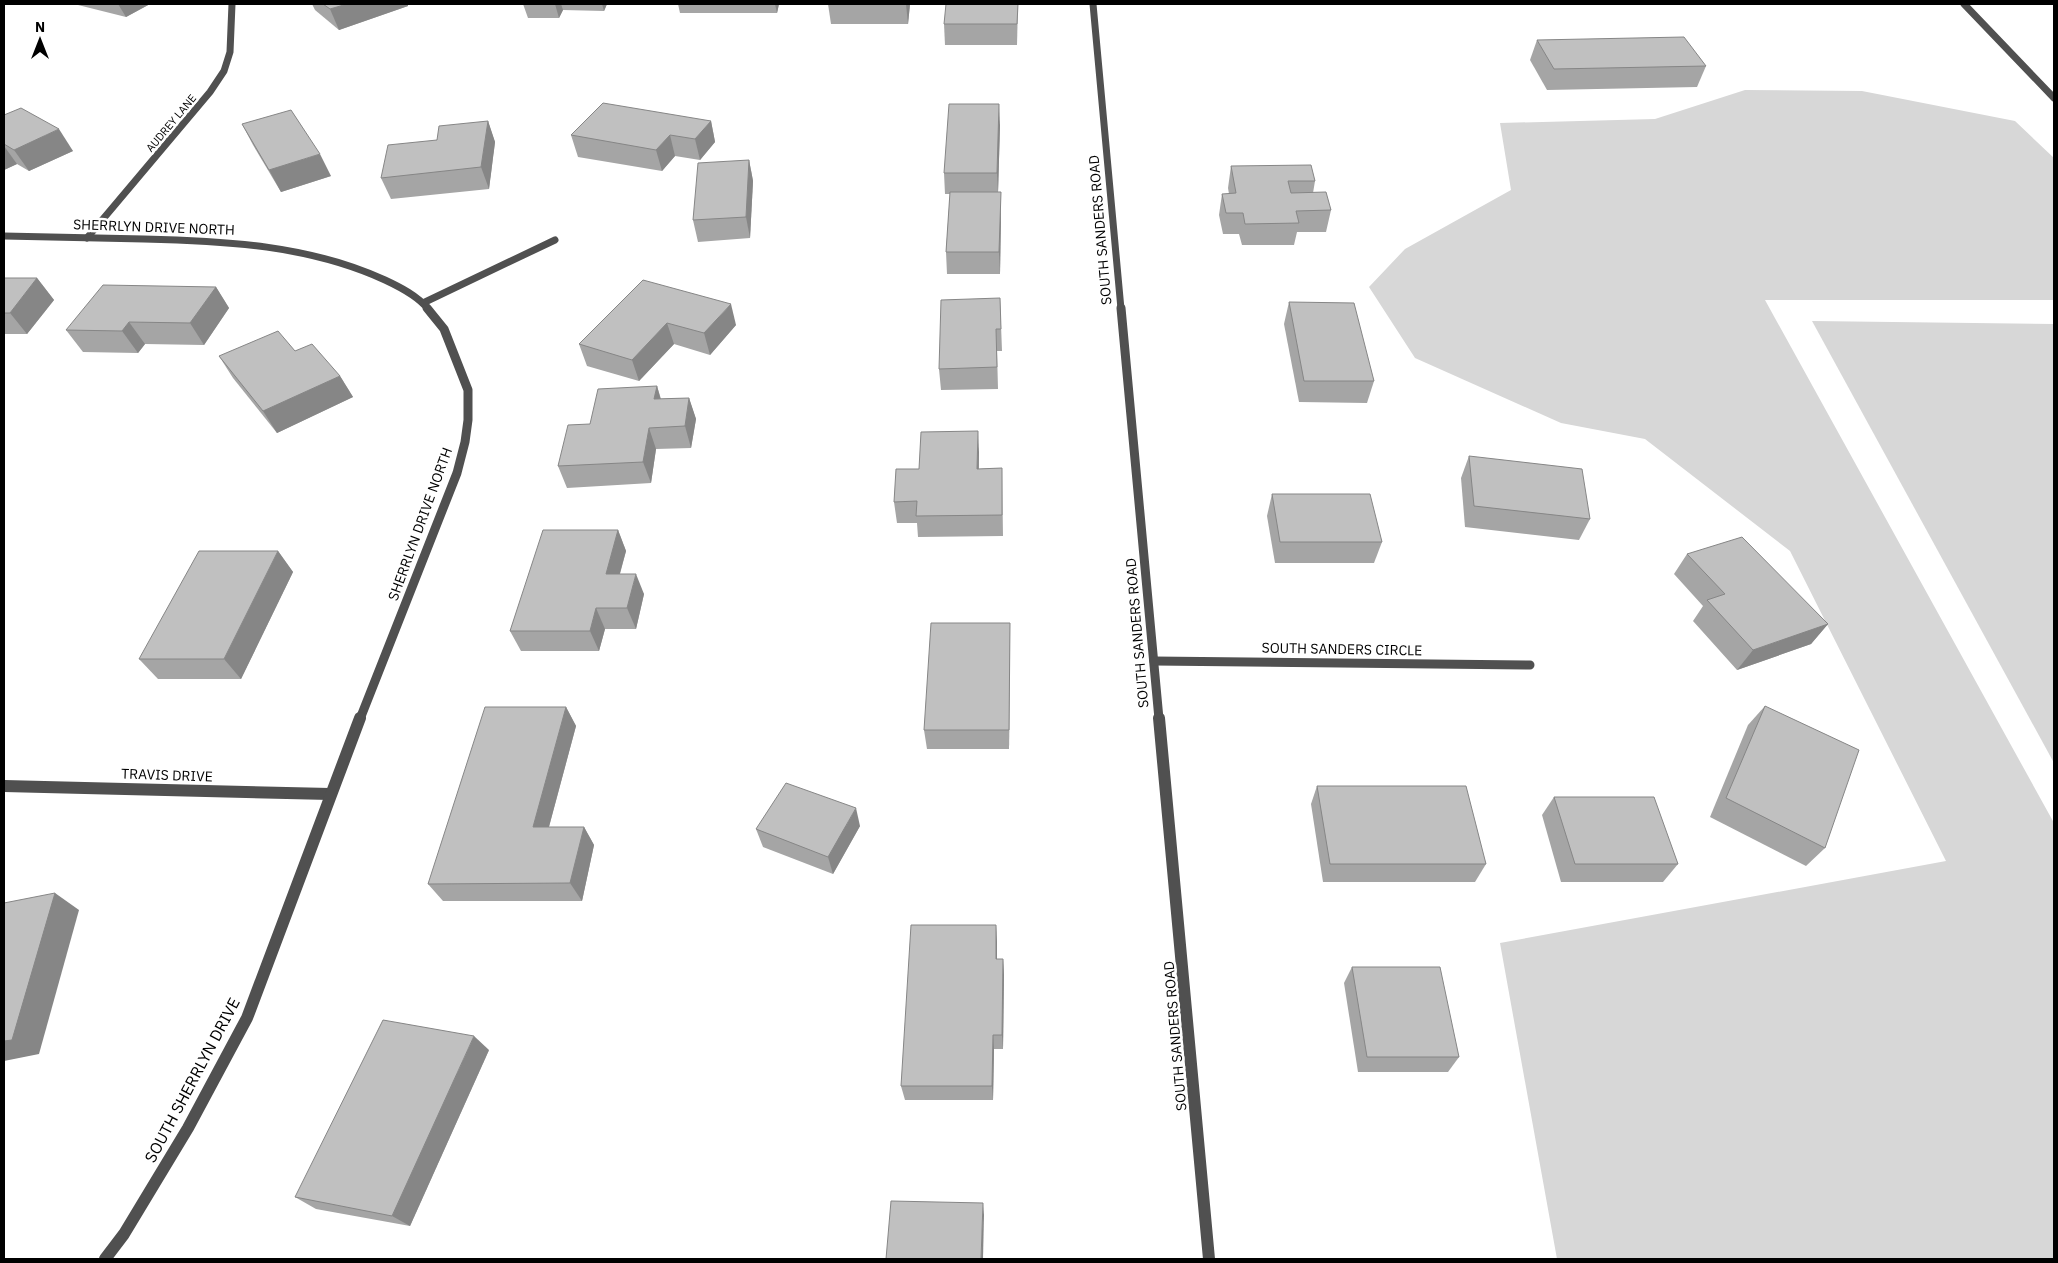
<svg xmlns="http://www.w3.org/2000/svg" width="2058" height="1263" viewBox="0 0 2058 1263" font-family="'IBM Plex Sans',sans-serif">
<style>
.green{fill:#d7d7d7}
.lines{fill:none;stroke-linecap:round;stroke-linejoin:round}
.minor-far2{stroke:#505050;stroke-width:7}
.minor-far1{stroke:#505050;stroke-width:9}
.minor{stroke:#505050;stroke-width:12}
.wall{fill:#a5a5a5}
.shaded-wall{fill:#868686}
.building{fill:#c0c0c0;stroke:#868686}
.labels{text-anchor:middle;stroke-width:5;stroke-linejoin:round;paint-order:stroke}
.far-street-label{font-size:11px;fill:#000;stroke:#fff}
.street-label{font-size:14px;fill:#000;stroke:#fff}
.near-street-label{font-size:16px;fill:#000;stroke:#fff}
</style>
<rect width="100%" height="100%" fill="#fff"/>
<g class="green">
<path d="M1745,90l117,1 153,30 39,37v142h-289l289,523v436h-497l-57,-316 446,-82 -156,-310 -145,-112 -84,-16 -146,-65 -46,-71 36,-38 106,-59 -11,-67 155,-4z"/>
<path d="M1812,321l242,3v439z"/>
</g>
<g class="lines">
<g class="minor-far2">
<path d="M1093,4l28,305"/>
<path d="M1964,4l90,94"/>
<path d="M4,236c47,1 93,2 140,3 82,2 165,6 241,41 15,7 33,16 43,29"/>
<path d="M87,238l123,-146 14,-21 6,-19 2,-48"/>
<path d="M423,303l132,-63"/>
</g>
<g class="minor-far1">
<path d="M1121,308l38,411"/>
<path d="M1154,661l376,4"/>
<path d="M360,719l97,-246 8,-31 3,-22v-30l-24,-61 -17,-21"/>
</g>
<g class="minor">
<path d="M1159,718l50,541"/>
<path d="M4,786l326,8"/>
<path d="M105,1259l19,-25 64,-106 59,-110 113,-300"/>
</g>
</g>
<g class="wall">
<path d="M4,4h12l-1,1h-11z"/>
<path d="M74,4h76l-24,13z"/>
<path d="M312,4h96v2l-69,24 -24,-20z"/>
<path d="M523,4h84l-3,7 -41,-1 -4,8h-31z"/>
<path d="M678,4h101l-2,9h-97z"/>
<path d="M828,4h82l-2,20h-77z"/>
<path d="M1018,4l-1,41h-72l-1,-21z"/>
<path d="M1537,40l169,26 -9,21 -150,3 -17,-30z"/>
<path d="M4,115l69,36 -44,20 -12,-7 -13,6z"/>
<path d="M488,121l7,21 -6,47 -98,10 -10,-21 56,-38z"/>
<path d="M711,121l4,21 -15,18 -25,-4 -13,15 -84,-14 -7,-22z"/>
<path d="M242,124l89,52 -50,16 -28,-47z"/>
<path d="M1000,125l-2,67 3,22 -1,60h-53l-1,-22 4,-58h-5l-1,-21z"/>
<path d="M749,160l4,21 -3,57 -52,4 -5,-22z"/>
<path d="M1231,166l84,15 -2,12 18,17 -5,22h-29l-3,13h-52l-3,-11h-16l-4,-19 3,-21h7l-1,-6z"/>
<path d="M4,278h33l17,22 -27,34h-23z"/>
<path d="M643,280l93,45 -26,30 -36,-11 -35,37 -52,-15 -8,-22z"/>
<path d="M216,287l13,21 -25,37 -59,-1 -7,9 -55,-1 -17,-22z"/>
<path d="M1000,298l2,53h-5l1,38 -57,1 -2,-21z"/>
<path d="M1289,302l85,79 -7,22 -68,-1 -15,-78z"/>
<path d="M295,351l45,25 13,21 -76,36 -44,-55 -14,-22z"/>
<path d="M657,386l4,13 28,-1 7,21 -5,29 -35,1 -5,34 -84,5 -9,-22 32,-42z"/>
<path d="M979,452v17l23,-1 1,68 -85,1 -1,-14h-20l-3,-21 25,-33z"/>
<path d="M1469,456l121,63 -11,21 -114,-13 -4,-49z"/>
<path d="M1272,494l110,48 -8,21h-99l-8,-47z"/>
<path d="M618,530l8,21 -6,23 24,20 -8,35h-31l-6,22h-78l-11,-20z"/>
<path d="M278,551l15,21 -52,107h-83l-19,-20z"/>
<path d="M1687,554l141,70 -17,20 -74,26 -44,-49 10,-15 -29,-32z"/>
<path d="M1010,623l-1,126h-82l-3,-19z"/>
<path d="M1765,706l60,142 -19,18 -96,-49 38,-92z"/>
<path d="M566,707l10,19 -27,101h35l10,18 -12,56h-139l-15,-17z"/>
<path d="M1317,786l169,78 -11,18h-152l-12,-78z"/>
<path d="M1554,797l124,67 -15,18h-102l-19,-67z"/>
<path d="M860,826l-27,48 -70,-27 -7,-18z"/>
<path d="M996,925l1,34h6l1,16 -1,74h-9l-1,51h-88l-4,-14z"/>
<path d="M1352,967l107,90 -11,15h-90l-14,-89z"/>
<path d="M489,1050l-79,176 -94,-17 -21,-12z"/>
</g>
<g class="shaded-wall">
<path d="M118,4h32l-24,13z"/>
<path d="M347,4h61v2l-69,24 -9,-21z"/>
<path d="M555,4h6l2,6 -4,8z"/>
<path d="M602,4h5l-3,7z"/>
<path d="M775,4h4l-2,9z"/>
<path d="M906,4h4l-2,20z"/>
<path d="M999,104l1,21 -2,69 -1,-21z"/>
<path d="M488,121l7,21 -6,47 -8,-22z"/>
<path d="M711,121l4,21 -15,18 -5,-21z"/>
<path d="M59,129l14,22 -44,20 -15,-21z"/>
<path d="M670,135l5,21 -13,15 -6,-21z"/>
<path d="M4,146l13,18 -13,6z"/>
<path d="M320,154l11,22 -50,16 -12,-22z"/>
<path d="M749,160l4,21 -3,57 -4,-21z"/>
<path d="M1001,192v22l-1,60 -1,-22z"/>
<path d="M37,278l17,22 -27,34 -17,-21z"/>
<path d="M216,287l13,21 -25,37 -14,-22z"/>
<path d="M731,304l5,21 -26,30 -6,-22z"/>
<path d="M129,322l16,22 -7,9 -16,-22z"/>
<path d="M667,323l7,21 -35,37 -7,-21z"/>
<path d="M340,376l13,21 -76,36 -14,-22z"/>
<path d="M657,386l6,22 -9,-9z"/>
<path d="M689,398l7,21 -5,29 -6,-22z"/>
<path d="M649,428l7,21 -5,34 -8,-21z"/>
<path d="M978,431l1,21 -1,38 -1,-21z"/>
<path d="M618,530l8,21 -12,43 -8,-20z"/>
<path d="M278,551l15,21 -52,107 -17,-20z"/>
<path d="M636,574l8,20 -8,35 -9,-21z"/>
<path d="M596,608l9,21 -6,22 -9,-20z"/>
<path d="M1010,623v21l-1,105v-19z"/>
<path d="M1828,624l-17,20 -74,26 16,-20z"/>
<path d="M566,707l10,19 -32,119 -11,-18z"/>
<path d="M856,808l4,18 -27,48 -5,-17z"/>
<path d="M584,827l10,18 -12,56 -12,-18z"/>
<path d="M55,893l24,17 -40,144 -35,7v-20z"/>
<path d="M996,925l1,17v33l-1,-16z"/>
<path d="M1003,959l1,16 -1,74 -1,-14z"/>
<path d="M993,1035l1,14 -1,51 -1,-14z"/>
<path d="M474,1036l15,14 -79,176 -18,-10z"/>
<path d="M983,1203l1,12 -1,44h-2z"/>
</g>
<g class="building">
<path d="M323,4h24l-17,5z"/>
<path d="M946,4h72l-1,20h-73z"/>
<path d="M1684,37l22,29 -152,3 -17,-29z"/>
<path d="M603,103l108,18 -16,18 -25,-4 -14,15 -85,-15z"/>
<path d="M949,104h50l-2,69h-53z"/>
<path d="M21,108l38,21 -45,21 -10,-6v-29z"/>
<path d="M291,110l29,44 -51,16 -27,-46z"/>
<path d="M488,121l-7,46 -100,11 7,-33 49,-5 2,-14z"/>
<path d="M749,160l-3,57 -53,3 5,-57z"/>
<path d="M1311,165l4,16h-27l3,12 35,-1 5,18 -35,1 3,12 -54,1 -2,-11h-17l-4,-19 14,-1 -5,-27z"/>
<path d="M950,192h51l-2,60h-53z"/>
<path d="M4,278h33l-27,35h-6z"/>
<path d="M643,280l88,24 -27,29 -37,-10 -35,37 -53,-16z"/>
<path d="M103,285l113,2 -26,36 -61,-1 -7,9 -56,-1z"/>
<path d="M1000,298l1,31h-5l1,38 -58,2 2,-69z"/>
<path d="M1289,302l65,1 20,78h-70z"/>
<path d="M278,331l17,20 17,-7 28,32 -77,35 -44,-55z"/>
<path d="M657,386l-3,13 35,-1 -4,28 -36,2 -6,34 -85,4 10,-41 22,-1 8,-35z"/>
<path d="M978,431l-1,38 25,-1v47l-86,1 1,-15 -23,1 2,-33h23l2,-37z"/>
<path d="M1469,456l113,13 8,50 -116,-13z"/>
<path d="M1272,494h98l12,48h-102z"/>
<path d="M543,530h75l-12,44h30l-9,34h-31l-6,23h-80z"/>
<path d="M1742,537l86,87 -75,26 -46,-50 18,-6 -38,-40z"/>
<path d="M199,551h79l-54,108h-85z"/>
<path d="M931,623h79l-1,107h-85z"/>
<path d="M1765,706l94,44 -34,98 -99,-50z"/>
<path d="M485,707h81l-33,120h51l-14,56 -142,1z"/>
<path d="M786,783l70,25 -28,49 -72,-28z"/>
<path d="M1317,786h149l20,78h-156z"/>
<path d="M1554,797h100l24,67h-103z"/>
<path d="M55,893l-43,147 -8,1v-138z"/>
<path d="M911,925h85v34h7l-1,76h-9l-1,51h-91z"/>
<path d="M1352,967h88l19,90h-92z"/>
<path d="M383,1020l91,16 -82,180 -97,-19z"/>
<path d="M891,1201l92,2 -2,56h-95z"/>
</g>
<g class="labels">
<g class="far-street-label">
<text transform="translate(171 123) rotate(-50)" y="4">AUDREY LANE</text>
</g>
<g class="street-label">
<text transform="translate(154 227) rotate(2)" y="5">SHERRLYN DRIVE NORTH</text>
<text transform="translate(1100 230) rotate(-95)" y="5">SOUTH SANDERS ROAD</text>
<text transform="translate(420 524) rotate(-70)" y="5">SHERRLYN DRIVE NORTH</text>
<text transform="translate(1137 633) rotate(-95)" y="5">SOUTH SANDERS ROAD</text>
<text transform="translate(1342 649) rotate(1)" y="5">SOUTH SANDERS CIRCLE</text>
<text transform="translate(167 775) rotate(2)" y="5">TRAVIS DRIVE</text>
<text transform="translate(1175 1036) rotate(-95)" y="5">SOUTH SANDERS ROAD</text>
</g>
<g class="near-street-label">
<text transform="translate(192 1080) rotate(-62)" y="6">SOUTH SHERRLYN DRIVE</text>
</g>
</g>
<rect width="2058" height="1263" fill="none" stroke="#000000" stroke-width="10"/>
<g transform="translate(40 40)" stroke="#ffffff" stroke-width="4" paint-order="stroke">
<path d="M0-4L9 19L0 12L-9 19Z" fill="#000000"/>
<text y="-8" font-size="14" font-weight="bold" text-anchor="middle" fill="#000000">N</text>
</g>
</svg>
